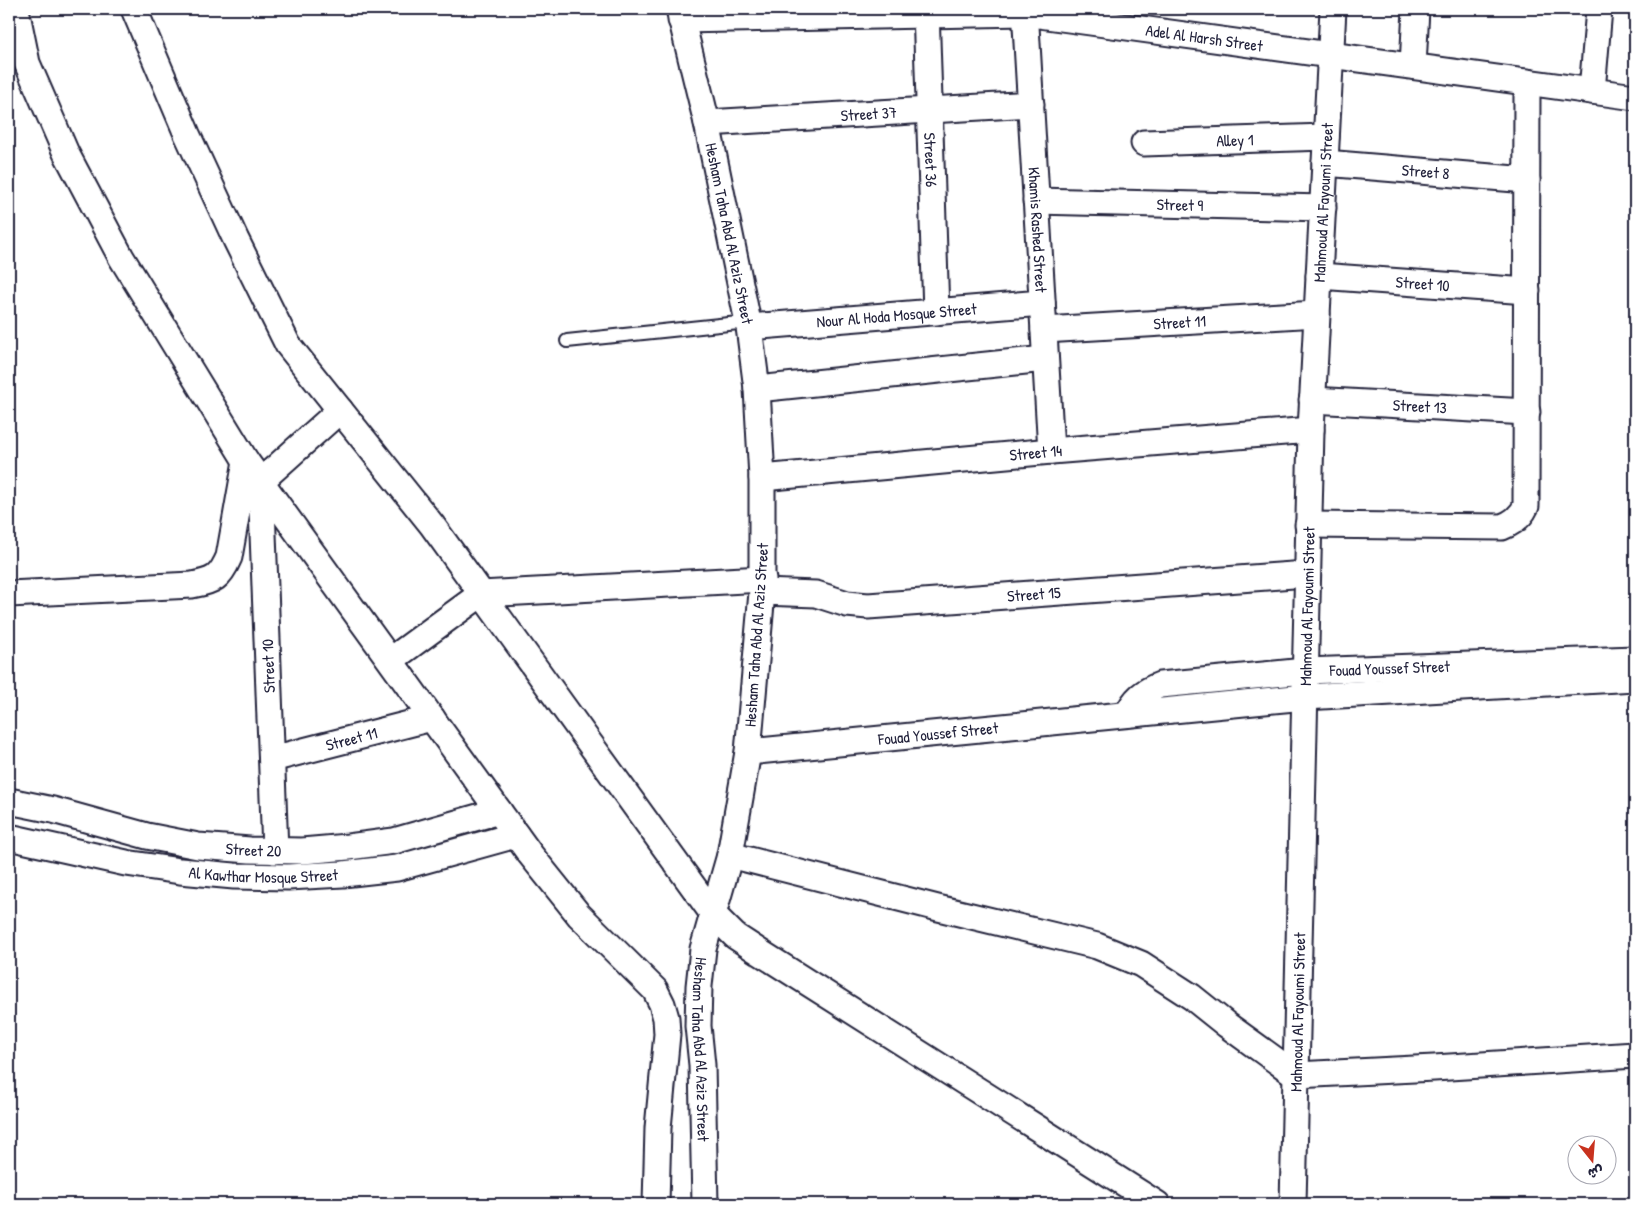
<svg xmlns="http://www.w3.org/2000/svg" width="1644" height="1213" viewBox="0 0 1644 1213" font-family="'Patrick Hand','Playpen Sans Arabic',sans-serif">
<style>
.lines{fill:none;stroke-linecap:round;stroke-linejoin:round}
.lane-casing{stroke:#22223b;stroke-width:16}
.street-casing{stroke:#22223b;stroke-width:29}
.lane{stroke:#fff;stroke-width:12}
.street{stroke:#fff;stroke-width:25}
.labels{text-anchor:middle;stroke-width:4;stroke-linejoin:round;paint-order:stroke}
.street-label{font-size:16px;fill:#22223b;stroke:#fff}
</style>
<rect width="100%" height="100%" fill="#fff"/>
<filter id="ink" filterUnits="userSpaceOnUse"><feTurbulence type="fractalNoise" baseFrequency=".02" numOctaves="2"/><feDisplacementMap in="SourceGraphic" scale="10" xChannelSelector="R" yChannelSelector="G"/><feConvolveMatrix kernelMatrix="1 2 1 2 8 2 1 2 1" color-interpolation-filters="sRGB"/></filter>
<g filter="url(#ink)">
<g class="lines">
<defs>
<path id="lane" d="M567,341l181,-19"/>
<g id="street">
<path d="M16,9l11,54 39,90 55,104 125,204 284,393 49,61 76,75 7,14 4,14 1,16 -9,94 -2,76"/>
<path d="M134,9l53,125 49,106 52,105 144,180 281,389 22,22 23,15 399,253"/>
<path id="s1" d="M679,9l28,114 42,204 8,62 5,89v114l-14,160 -18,103 -27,94 -4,37 -1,40 4,39 3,139"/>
<path id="s2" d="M926,9l10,303"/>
<path id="s3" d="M1025,9l26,442"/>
<path id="s4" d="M681,20l344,-7 610,84"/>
<path d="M1413,66l3,-57"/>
<path d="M1592,91l7,-82"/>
<path id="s5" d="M707,123l324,-19"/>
<path id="s6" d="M1144,143l182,-6"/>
<path id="s7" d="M1325,163l202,17"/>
<path id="s8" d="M1036,201l287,7"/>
<path id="s9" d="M1319,276l208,15"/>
<path id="s10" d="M749,327l293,-24"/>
<path id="s11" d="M1044,330l273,-16"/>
<path d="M757,389l288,-30"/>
<path id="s12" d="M1312,400l215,12"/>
<path id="s13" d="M762,478l289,-27 260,-21"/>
<path d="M1308,525l194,2c11,-4 19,-10 24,-21l1,-424"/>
<path id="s14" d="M762,592l54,2 31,10 21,2 439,-32"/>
<path d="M9,594l183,-9c22,-4 28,-7 37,-28l17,-96"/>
<path d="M391,660l90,-66 282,-15"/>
<path id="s15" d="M1128,714c6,-15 16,-23 32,-29l145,-14 330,-12"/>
<path id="s16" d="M748,752l557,-55 330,-19"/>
<path id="s17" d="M272,759l160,-41"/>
<path id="s18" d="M9,801l44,9 94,26 51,10 52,4 52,1 46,-4 46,-6 105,-30"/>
<path id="s19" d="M9,837l117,26 54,8 54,5 54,1 55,-3 54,-6 119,-33"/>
<path d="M275,851l-14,-370 79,-71"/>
<path d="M730,855l208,53 159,38 44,18 51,33 35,28 69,50 138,-7 201,-13"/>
<path id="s20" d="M1293,1204l18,-774 22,-421"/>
</g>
</defs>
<use href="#lane" class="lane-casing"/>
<use href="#street" class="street-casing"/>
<use href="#lane" class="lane"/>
<use href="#street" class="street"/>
</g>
</g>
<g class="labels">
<g class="street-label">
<text dy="6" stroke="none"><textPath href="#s4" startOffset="525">Adel Al Harsh Street</textPath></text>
<text dy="6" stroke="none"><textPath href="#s5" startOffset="162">Street 37</textPath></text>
<text dy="6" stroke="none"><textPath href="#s6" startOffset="91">Alley 1</textPath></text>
<text dy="6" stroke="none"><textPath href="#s2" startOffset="151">Street 36</textPath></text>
<text dy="6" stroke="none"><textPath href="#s7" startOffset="101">Street 8</textPath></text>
<text dy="6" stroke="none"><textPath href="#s20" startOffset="1002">Mahmoud Al Fayoumi Street</textPath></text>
<text dy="6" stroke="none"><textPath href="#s8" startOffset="144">Street 9</textPath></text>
<text dy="6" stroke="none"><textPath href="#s3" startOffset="221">Khamis Rashed Street</textPath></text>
<text dy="6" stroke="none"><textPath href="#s1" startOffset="230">Hesham Taha Abd Al Aziz Street</textPath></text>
<text dy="6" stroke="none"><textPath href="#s9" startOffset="104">Street 10</textPath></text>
<text dy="6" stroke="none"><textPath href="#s10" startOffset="148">Nour Al Hoda Mosque Street</textPath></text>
<text dy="6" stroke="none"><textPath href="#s11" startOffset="136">Street 11</textPath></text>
<text dy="6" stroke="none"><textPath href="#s12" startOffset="108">Street 13</textPath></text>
<text dy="6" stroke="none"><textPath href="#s13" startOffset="275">Street 14</textPath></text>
<text dy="6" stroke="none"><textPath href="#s14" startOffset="274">Street 15</textPath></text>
<text dy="6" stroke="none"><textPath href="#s20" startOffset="598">Mahmoud Al Fayoumi Street</textPath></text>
<text transform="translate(756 635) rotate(-86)" y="6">Hesham Taha Abd Al Aziz Street</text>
<text transform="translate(268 666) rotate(-92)" y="6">Street 10</text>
<text dy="6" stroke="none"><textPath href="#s15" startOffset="275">Fouad Youssef Street</textPath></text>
<text dy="6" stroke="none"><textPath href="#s16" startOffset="191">Fouad Youssef Street</textPath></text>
<text dy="6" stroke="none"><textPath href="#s17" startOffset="82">Street 11</textPath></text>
<text dy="6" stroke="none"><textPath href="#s18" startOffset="250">Street 20</textPath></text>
<text dy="6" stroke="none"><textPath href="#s19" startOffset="258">Al Kawthar Mosque Street</textPath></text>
<text dy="6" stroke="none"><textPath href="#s20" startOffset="192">Mahmoud Al Fayoumi Street</textPath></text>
<text dy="6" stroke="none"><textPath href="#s1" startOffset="1055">Hesham Taha Abd Al Aziz Street</textPath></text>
</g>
</g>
<rect width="1644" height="1213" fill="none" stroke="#fff" stroke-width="30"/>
<rect x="15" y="15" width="1614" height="1183" fill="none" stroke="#22223b" stroke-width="2" filter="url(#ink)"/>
<g transform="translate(1592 1160) rotate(163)"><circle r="24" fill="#ffffff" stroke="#a7a7b1"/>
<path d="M0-4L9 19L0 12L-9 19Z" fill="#c8321e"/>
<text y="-8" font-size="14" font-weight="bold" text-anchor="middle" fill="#22223b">ش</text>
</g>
</svg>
